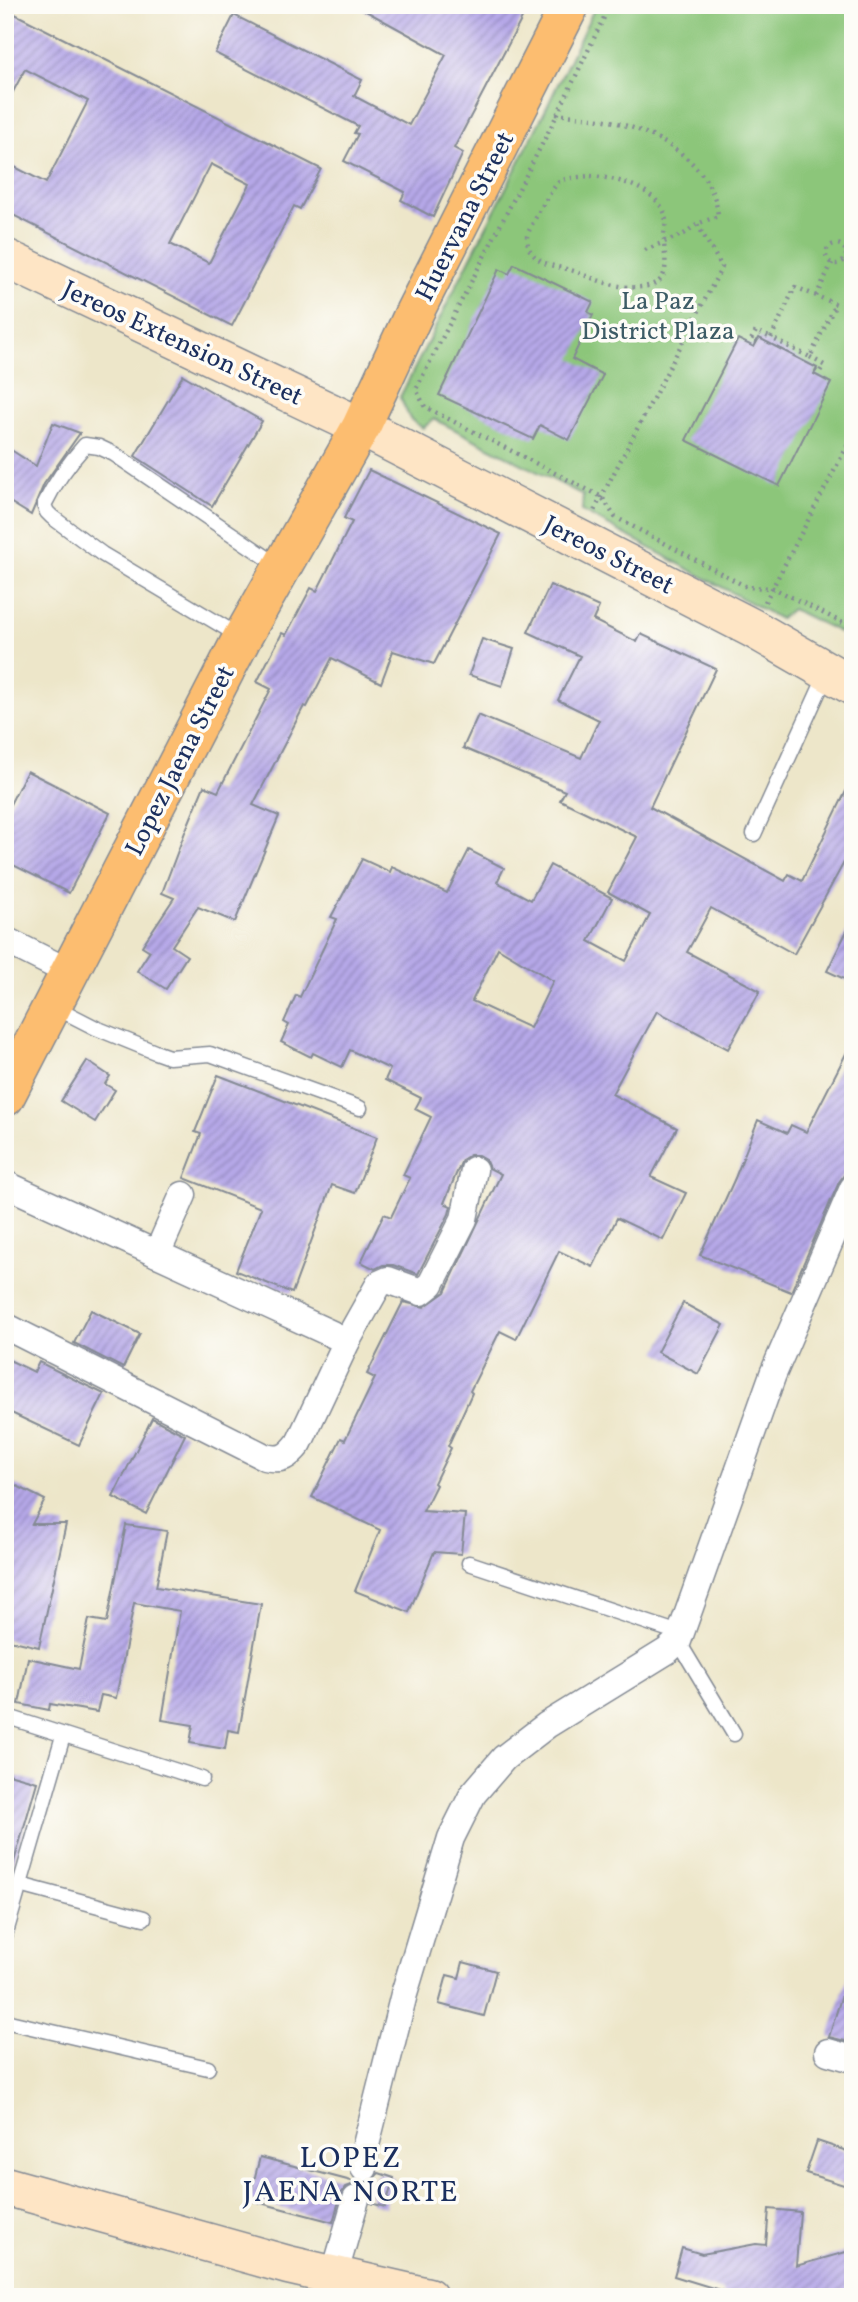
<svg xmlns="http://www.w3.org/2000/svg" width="858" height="2302" viewBox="0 0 858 2302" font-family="Vollkorn,serif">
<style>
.green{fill:#8cc67a;stroke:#547a6c;stroke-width:2}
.building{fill:url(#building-hatch);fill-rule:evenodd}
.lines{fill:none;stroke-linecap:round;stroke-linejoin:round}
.lane-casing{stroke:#848a94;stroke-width:17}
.street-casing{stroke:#848a94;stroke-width:29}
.secondary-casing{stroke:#848a94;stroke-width:41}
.primary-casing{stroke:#848a94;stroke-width:41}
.path{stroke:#848a94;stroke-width:4.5;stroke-dasharray:2 5;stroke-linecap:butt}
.lane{stroke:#fff;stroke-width:14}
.street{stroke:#fff;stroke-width:26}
.secondary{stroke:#fee5c5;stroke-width:38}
.primary{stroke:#fcbd6f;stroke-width:38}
.labels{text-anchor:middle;stroke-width:7;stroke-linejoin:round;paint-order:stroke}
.street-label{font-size:26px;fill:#1b2f5e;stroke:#fdfcf7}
.park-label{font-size:26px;fill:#3d5c66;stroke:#fdfcf7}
.quarter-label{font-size:30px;letter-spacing:2px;fill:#1b2f5e;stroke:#fdfcf7}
</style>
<defs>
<pattern id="building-hatch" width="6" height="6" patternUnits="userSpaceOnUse" patternTransform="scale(1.75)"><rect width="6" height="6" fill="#b6a8e8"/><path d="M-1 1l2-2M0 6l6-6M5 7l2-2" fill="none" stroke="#9389bf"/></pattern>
</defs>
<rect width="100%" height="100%" fill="#fdfcf7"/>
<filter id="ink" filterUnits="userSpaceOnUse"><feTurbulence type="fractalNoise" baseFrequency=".0143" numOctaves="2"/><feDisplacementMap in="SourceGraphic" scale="14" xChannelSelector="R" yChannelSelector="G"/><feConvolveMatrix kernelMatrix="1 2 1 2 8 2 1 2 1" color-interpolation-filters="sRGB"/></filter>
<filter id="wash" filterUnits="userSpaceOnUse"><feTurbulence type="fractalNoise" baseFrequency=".00686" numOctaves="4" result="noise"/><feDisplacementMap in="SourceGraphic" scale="28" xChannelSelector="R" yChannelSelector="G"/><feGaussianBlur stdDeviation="1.57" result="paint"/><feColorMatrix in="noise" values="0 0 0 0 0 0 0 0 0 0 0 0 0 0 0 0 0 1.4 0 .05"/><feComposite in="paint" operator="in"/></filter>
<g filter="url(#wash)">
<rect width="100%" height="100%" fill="#ede6c9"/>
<path class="green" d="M596,5h257v634l-61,-30 -12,10 -198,-108 1,-16 -149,-76 -11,9 -13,-9 -10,-22 145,-286z"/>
<g id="blocks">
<g class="building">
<path d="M355,5h174l-75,143 9,5 -30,64 -32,-17 4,-8 -61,-31 14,-27 -4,-1 4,-7 -143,-73 19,-38 128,65 -8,16 55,29 37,-70z"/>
<path d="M5,9l316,160 -21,40 -6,-3 -62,120 -227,-115v-49l41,21 42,-82 -63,-32 -20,38zM211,164l39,20 -41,79 -39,-19z"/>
<path d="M514,264l79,38 -5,10 5,3 -21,44 31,16 -34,65 -29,-15 -7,14 -94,-44 60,-126 10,5z"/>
<path d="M759,338l58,30 -3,6 17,9 -52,103 -93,-46 52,-101 16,8z"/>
<path d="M183,375l79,46 -50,85 -77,-50z"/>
<path d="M53,423l27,10 -36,51 -13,31 -26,-16v-53l31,20z"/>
<path d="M369,470l132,64 -67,130 -41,-13 -12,32 -49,-25 -25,49 -3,-1 -51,99 26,11 -44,106 -37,-15 -26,39 15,10 -21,33 -29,-18 13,-20 -8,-5 32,-48 -12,-5 23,-61 19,-46 14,6 53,-103 -14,-7 25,-49 4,2 25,-47 6,3 35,-69 -8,-4z"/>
<path d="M550,585l49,22 -6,13 44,22 4,-8 75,35 -66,138 135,74 4,-7 13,7 51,-104v69l-59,108 -83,-46 -24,44 73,39 -32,58 -71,-38 -45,83 65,34 -26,49 35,16 -23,47 -46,-22 -24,49 -34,-16 -43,88 -16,-8 -30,60 2,2 -24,53 3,2 -17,35 2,2 -13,26 42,3 -4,40 -27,-2 -25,60 -54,-21 25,-61 -68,-33 29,-59 4,2 30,-62 -8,-4 36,-72 21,5 21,-15 56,-118 -12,-6 -4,-9 -7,-4h-8l-8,5 -18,43 7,3 -2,8 -31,60 -25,-9h-10l-8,4 -14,-7 23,-48 7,3 19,-39 -7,-3 28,-58 -16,-8 6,-11 -36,-18 5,-11 -40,-19 -8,17 -29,-14 -2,4 -30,-15 8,-17 -5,-3 12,-27 4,2 37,-78 -6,-2 31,-58 28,13 2,-5 55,26 22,-43 35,18 -7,14 34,18 19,-35 62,33 -23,43 37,20 24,-46 -42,-23 29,-55 -77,-37 5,-9 -102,-43 15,-33 103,43 18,-38 -41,-20 22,-44 -52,-24zM498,948l55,33 -23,47 -58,-27z"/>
<path d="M482,639l32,10 -12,37 -33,-11z"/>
<path d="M27,771l83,42 -41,80 -64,-32v-47z"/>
<path d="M853,919v64l-26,-12z"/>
<path d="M853,1040v132l-9,3 -5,7 -48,110 -91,-37 35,-77 23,-58 29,13 4,-8 15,7z"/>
<path d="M87,1061l23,15 -5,8 10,6 -20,32 -34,-21z"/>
<path d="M218,1075l159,62 -22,56 -23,-8 -40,108 -56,-22 25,-63 -77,-30 17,-44 -6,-2z"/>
<path d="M683,1303l41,22 -26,49 -41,-22z"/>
<path d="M91,1310l49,24 -17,34 -49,-25z"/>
<path d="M5,1358l29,14 5,-10 65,32 -25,51 -74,-35z"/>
<path d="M152,1418l33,17 -39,79 -33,-17z"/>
<path d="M5,1480l40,20 -13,24h34l-27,123 -34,-8z"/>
<path d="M126,1525l41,6 -11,56 105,17 -22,128 -11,-2 -3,19 -35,-6 3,-18 -31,-5 18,-109 -46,-8 -18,95 -15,-3 -4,17 -47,-8 -1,6 -30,-6 9,-46 51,11 10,-50 18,3z"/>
<path d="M5,1773l32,9 -26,90 -6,-1z"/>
<path d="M463,1962l33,9 -12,45 -45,-12 8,-29 12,3z"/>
<path d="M848,1975l5,1v67l-24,-6z"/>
<path d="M817,2141l36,12v35l-47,-15z"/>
<path d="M260,2157l95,25 -1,2 -8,3 -5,7 -8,28 -84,-22z"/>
<path d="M379,2173l15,5 -9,29 -14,-4v-7l-3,-7 -12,-5 1,-2h13z"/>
<path d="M769,2209l31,3 -4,54 57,-16v47h-129l-1,-6 -49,-15 8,-28 20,6 54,-10 10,1z"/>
</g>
</g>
</g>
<g filter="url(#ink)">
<use href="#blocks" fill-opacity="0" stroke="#848a94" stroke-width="2"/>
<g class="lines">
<defs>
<g id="lane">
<path d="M241,637l-139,-83 -50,-37 -5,-5 -3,-7c11,-23 24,-41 41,-60l14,2 15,7 165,112"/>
<path d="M754,834l73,-161"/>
<path d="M53,1006l43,22 59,24 14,5 41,-3 150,54"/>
<path d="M469,1563l213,71"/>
<path d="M678,1641l56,93"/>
<path d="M5,1716l197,63"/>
<path d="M20,1885l124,33"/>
<path d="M5,1936l58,-200"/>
<path d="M5,2021l203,47"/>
</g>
<g id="street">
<path d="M5,940l64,32"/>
<path d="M5,1184l342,157 -48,102c-11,14 -17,18 -34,14l-260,-131"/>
<path d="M157,1254l26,-59"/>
<path d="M347,1341l32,-57 9,-4 33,12 10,-8 33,-65 10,-49"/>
<path d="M828,2052l25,7"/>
<path d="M364,2168l1,-19 39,-155 47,-156 22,-44 31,-36 43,-33 120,-74 11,-10 95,-267 80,-186"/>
<path d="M334,2276l22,-77"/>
</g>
<g id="secondary">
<path d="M5,258l356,169 391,201 101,58"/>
<path d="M5,2186l283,79 140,32"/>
</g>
<path id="primary" d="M5,1097l237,-459 119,-211 54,-116 155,-306"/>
</defs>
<use href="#lane" class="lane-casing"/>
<use href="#street" class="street-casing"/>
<use href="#secondary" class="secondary-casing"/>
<use href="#primary" class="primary-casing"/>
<g class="path">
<path d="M610,5l-53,110 -141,274 9,18 177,90 13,20 132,70 26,1 80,40"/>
<path d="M556,114c22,3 44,3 65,10 43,13 93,42 97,92l-21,8 25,43 -129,246"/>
<path d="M591,176c23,2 58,10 71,32 7,11 2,19 2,31 0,22 10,45 -23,48 -22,2 -42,-6 -62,-14 -16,-7 -36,-5 -48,-21 -3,-5 -4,-10 -4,-16 2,-8 25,-49 32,-54 9,-5 22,-5 32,-6z"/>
<circle cx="836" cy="254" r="10"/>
<path d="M645,250l39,-16 13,-10"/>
<path d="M795,287l41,17 -26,53 -39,-19z"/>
<path d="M816,296l16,-33"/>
<path d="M757,342l-6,-2 5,-9 15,7"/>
<path d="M810,357l14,8 -5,8 -3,-2"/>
<path d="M765,602l88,-167"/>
</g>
<use href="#lane" class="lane"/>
<use href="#street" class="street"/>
<use href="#secondary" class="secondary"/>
<use href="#primary" class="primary"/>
</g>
</g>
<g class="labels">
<g class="street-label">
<text transform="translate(464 216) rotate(-63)" y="9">Huervana Street</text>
<text transform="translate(183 342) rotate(25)" y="9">Jereos Extension Street</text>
<text transform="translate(609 554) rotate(27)" y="9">Jereos Street</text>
<text transform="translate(179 760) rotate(-63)" y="9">Lopez Jaena Street</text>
</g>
<g class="park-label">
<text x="658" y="309">La Paz<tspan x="658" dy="30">District Plaza</tspan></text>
</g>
<g class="quarter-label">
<text x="351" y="2167">LOPEZ<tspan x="351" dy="34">JAENA NORTE</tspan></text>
</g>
</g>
<rect width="858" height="2302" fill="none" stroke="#fdfcf7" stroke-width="28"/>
</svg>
